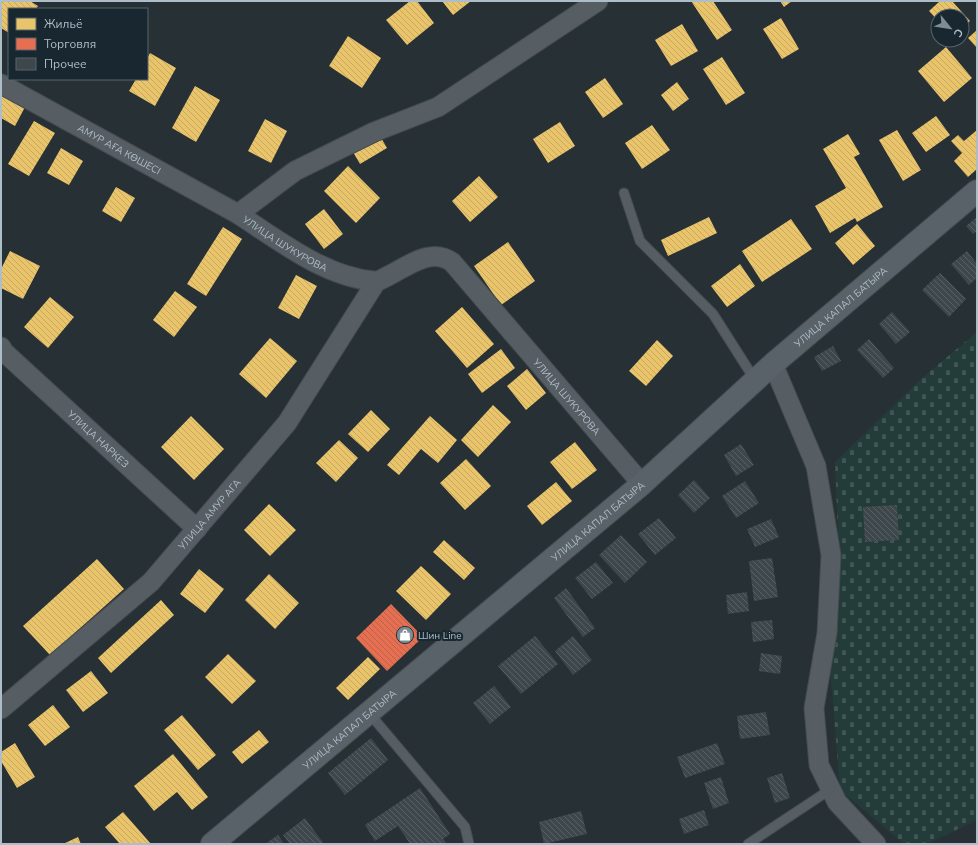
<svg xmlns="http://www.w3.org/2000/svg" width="978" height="845" viewBox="0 0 978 845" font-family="'Nunito Sans',sans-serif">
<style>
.cemetery{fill:url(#cemetery-stones)}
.homes{fill:url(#homes-back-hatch)}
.shops{fill:url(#shops-back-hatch)}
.building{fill:url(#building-back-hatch)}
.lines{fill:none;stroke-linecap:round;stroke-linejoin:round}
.service-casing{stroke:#444b4f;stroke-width:11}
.minor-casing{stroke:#444b4f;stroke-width:21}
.secondary-casing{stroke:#444b4f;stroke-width:24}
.service{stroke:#565e64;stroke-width:9}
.minor{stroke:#565e64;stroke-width:19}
.secondary{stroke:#596268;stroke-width:22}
.labels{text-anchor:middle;stroke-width:4;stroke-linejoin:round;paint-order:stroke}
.street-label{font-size:10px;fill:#aebec8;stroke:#192830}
.poi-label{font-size:10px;fill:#aebec8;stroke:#192830;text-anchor:start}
</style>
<defs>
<pattern id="cemetery-stones" width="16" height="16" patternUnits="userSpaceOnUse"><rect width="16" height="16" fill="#233c39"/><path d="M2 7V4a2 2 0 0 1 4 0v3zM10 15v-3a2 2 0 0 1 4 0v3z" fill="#405654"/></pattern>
<pattern id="homes-back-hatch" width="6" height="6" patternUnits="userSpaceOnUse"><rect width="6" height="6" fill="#e9c46a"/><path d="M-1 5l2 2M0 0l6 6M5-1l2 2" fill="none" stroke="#c5a861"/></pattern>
<pattern id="shops-back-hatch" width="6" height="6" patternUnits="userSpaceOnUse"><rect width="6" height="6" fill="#e76f51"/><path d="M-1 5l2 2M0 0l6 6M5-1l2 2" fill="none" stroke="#ba624c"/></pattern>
<pattern id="building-back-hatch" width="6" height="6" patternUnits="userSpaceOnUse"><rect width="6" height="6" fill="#3e474b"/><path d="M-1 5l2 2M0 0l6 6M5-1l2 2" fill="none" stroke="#576063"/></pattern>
</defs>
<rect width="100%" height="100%" fill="#263035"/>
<path class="cemetery" d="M977,332v488l-50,24h-23l-64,-54 -10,-123 8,-131 -3,-74 87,-84z"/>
<g class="homes">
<path d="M1,1h29l8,5 -2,3h-27v24l-8,-5z"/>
<path d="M410,1h7l17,22 -27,22 -21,-25z"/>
<path d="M442,1h29l-18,14z"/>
<path d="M691,1h22l19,29 -15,10z"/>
<path d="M780,1h12l-8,6z"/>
<path d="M940,1h12l18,20 -8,8v-13h-24v5l-9,-10z"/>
<path d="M781,18l18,31 -17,10 -19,-30z"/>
<path d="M682,24l16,27 -27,15 -16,-26z"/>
<path d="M977,30v18l-9,-10z"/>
<path d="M348,36l33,22 -19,30 -33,-22z"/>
<path d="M946,47l26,31 -28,24 -26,-31z"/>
<path d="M150,53l26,15 -21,38 -26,-15 7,-12h11v-20z"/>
<path d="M722,57l23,36 -19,12 -23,-36z"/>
<path d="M605,78l18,26 -20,14 -18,-26z"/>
<path d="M677,82l12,17 -16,12 -12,-16z"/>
<path d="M195,86l25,14 -24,42 -24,-14z"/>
<path d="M1,94l24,13 -10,19 -14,-8z"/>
<path d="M936,116l14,19 -24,17 -14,-19z"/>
<path d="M265,119l22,12 -16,32 -23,-12z"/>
<path d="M34,121l21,12 -26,43 -21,-12z"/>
<path d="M560,122l15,24 -27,17 -15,-24z"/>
<path d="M652,125l18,25 -28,19 -17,-26z"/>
<path d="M897,130l24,40 -18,11 -24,-41z"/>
<path d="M977,130v39l-9,8 -14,-16 8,-8 -11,-12 7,-6 6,6z"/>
<path d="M848,134l12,20 -6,3 29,50 -26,15 -2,-4 -25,15 -15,-27 31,-18 -23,-39z"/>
<path d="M380,136l7,12 -27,16 -7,-12z"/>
<path d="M61,148l22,13 -14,24 -22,-12z"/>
<path d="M348,166l32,32 -24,25 -32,-32z"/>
<path d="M479,176l19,21 -28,25 -18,-21z"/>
<path d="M116,187l19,11 -14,24 -19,-11z"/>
<path d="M324,209l19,25 -19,15 -19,-25z"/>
<path d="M709,217l8,16 -49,23 -7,-16z"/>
<path d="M791,219l21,30 -50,33 -20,-31z"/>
<path d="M857,224l18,22 -22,19 -18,-22z"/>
<path d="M223,227l19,12 -36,57 -19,-12z"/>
<path d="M508,242l27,39 -34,24 -27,-39z"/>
<path d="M10,251l30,15 -17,33 -22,-11v-19z"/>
<path d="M740,264l15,22 -28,21 -16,-21z"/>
<path d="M296,275l21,11 -18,33 -21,-11z"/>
<path d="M175,291l22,16 -23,30 -21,-17z"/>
<path d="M50,297l24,20 -26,31 -24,-21z"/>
<path d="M462,307l32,37 -27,24 -32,-37z"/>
<path d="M270,338l27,23 -31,37 -27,-24z"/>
<path d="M657,340l16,16 -27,30 -17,-15z"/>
<path d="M501,349l14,19 -33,25 -14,-19z"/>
<path d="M527,369l19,24 -20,17 -19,-24z"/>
<path d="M493,405l18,17 -33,35 -17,-17z"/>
<path d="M371,410l19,19 -22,23 -20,-18z"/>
<path d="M191,416l33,33 -30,31 -33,-33z"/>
<path d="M430,416l27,24 -19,23 -17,-14 -22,26 -12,-10z"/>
<path d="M339,440l19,18 -22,24 -20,-19z"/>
<path d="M575,442l22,28 -25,19 -22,-27z"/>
<path d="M466,459l25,27 -26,24 -25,-27z"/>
<path d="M556,482l16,19 -30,24 -15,-19z"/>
<path d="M269,504l27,26 -26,26 -26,-26z"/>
<path d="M444,540l31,28 -11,12 -31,-28z"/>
<path d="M97,559l27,30 -74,66 -27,-29z"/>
<path d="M421,566l30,28 -25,26 -30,-29z"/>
<path d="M199,569l25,20 -19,24 -25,-19z"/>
<path d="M269,574l30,29 -24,26 -30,-29z"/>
<path d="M161,600l13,15 -63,58 -13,-15z"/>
<path d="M228,654l28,27 -24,23 -27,-27z"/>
<path d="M368,657l12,12 -32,31 -12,-12z"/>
<path d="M91,671l17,22 -25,19 -17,-22z"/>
<path d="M53,705l17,22 -25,19 -17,-21z"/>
<path d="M182,715l34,40 -18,15 -34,-40z"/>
<path d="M259,730l10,12 -27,22 -10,-12z"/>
<path d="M15,743l20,34 -18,11 -16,-27v-9z"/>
<path d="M173,754l35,43 -16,13 -15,-18 -23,19 -20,-25z"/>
<path d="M123,812l28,32h-31l-15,-17z"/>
<path d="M78,837l3,7h-18z"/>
</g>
<path class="shops" d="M391,604l32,33 -36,34 -31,-33z"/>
<g class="building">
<path d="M977,217v14l-4,3 -7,-8z"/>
<path d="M967,251l10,13v14l-8,7 -18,-21z"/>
<path d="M940,273l26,26 -17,18 -27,-27z"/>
<path d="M892,312l18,20 -14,12 -17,-20z"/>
<path d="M869,339l25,29 -11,10 -26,-28z"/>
<path d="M833,346l8,15 -19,10 -8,-14z"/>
<path d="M741,444l13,21 -18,11 -12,-21z"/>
<path d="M694,480l16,18 -16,15 -16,-18z"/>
<path d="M745,481l14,22 -23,15 -14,-22z"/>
<path d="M897,505l2,35 -34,2 -2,-35z"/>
<path d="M659,518l17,20 -21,17 -17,-21z"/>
<path d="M771,519l8,18 -24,10 -8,-18z"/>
<path d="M621,535l26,27 -22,21 -26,-28z"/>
<path d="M772,558l6,39 -24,4 -5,-40z"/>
<path d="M596,562l17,21 -21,16 -17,-21z"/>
<path d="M566,588l29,40 -12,9 -29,-39z"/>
<path d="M747,592l2,19 -21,3 -2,-19z"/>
<path d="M772,620l2,19 -21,3 -2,-20z"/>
<path d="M535,636l23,28 -37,30 -23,-28z"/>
<path d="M573,636l19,24 -19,15 -18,-24z"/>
<path d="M761,653l21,3 -2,18 -21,-3z"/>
<path d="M494,686l17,21 -21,17 -17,-21z"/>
<path d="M766,712l4,23 -30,4 -3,-23z"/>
<path d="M371,738l17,22 -43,35 -17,-22z"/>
<path d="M717,743l8,21 -40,14 -8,-21z"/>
<path d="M782,773l8,25 -15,5 -8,-25z"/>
<path d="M721,777l8,26 -16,6 -9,-26z"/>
<path d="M420,788l30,46 -7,5 4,5h-37l-12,-18 -23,15 -10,-16z"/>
<path d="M704,810l5,15 -25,9 -5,-15z"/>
<path d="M581,811l6,23 -43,10 -5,-22z"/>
<path d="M305,818l19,26h-15l-1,-2 -3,2h-15l-7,-9z"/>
<path d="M278,835l6,9h-19z"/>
</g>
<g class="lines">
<defs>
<g id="service">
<path d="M624,193l16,48 73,73 42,66"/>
<path d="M369,713l96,114 4,17"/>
<path d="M748,844l83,-55"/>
</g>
<g id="minor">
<path id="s1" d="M598,1l-160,106 -64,25 -79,39 -57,43c40,26 87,63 136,67 4,1 10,-3 14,-5 20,-10 43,-29 64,-14l190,222"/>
<path id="s2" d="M1,84l237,130"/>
<path id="s3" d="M1,347l3,5 193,177"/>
<path d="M773,364l43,102 15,89 -4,78 -13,75 5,57 18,37 39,42"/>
<path id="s4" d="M1,709l150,-127 136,-159 89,-141"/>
</g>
<g id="secondary">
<path id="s5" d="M212,844l430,-360 131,-120 204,-173"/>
</g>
</defs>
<use href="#service" class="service-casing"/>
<use href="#minor" class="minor-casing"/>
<use href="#secondary" class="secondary-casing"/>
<use href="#service" class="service"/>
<use href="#minor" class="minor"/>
<use href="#secondary" class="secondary"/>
</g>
<defs>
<symbol id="shop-disc" viewBox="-11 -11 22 22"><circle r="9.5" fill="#7e8c95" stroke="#192830"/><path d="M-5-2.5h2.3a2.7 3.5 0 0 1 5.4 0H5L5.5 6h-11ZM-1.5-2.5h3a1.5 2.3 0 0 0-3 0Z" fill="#fff"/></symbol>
</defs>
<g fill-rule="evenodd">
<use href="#shop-disc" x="395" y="625" width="20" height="20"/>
</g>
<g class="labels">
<g class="street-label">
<text dy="4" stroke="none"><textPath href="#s2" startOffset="135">АМУР АҒА КӨШЕСІ</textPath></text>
<text dy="4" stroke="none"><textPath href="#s1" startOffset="476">УЛИЦА ШУКУРОВА</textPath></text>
<text dy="4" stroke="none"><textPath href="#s5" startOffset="827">УЛИЦА КАПАЛ БАТЫРА</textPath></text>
<text dy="4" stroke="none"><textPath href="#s1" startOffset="835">УЛИЦА ШУКУРОВА</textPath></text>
<text dy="4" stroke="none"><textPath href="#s3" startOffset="134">УЛИЦА НАРКЕЗ</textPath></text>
<text dy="4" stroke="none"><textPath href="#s4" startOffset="286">УЛИЦА АМУР АГА</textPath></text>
<text dy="4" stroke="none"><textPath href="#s5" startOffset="503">УЛИЦА КАПАЛ БАТЫРА</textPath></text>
<text dy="4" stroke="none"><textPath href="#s5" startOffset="179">УЛИЦА КАПАЛ БАТЫРА</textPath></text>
</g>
<g class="poi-label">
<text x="418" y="639">Шин Line</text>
</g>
</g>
<rect width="978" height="845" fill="none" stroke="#aebec8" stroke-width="4"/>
<rect x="8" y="8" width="140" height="72" fill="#192830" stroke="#55646d"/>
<rect x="16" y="18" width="20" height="12" fill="#e9c46a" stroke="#55646d"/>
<text x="44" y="28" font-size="12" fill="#aebec8">Жильё</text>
<rect x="16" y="38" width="20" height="12" fill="#e76f51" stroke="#55646d"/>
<text x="44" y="48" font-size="12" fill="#aebec8">Торговля</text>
<rect x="16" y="58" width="20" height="12" fill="#3e474b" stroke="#55646d"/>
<text x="44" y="68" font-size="12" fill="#aebec8">Прочее</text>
<g transform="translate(950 28) rotate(120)"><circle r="19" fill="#192830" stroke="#55646d"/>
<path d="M0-3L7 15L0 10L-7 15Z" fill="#7e8c95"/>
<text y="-6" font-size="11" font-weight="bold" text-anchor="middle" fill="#aebec8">С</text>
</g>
</svg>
